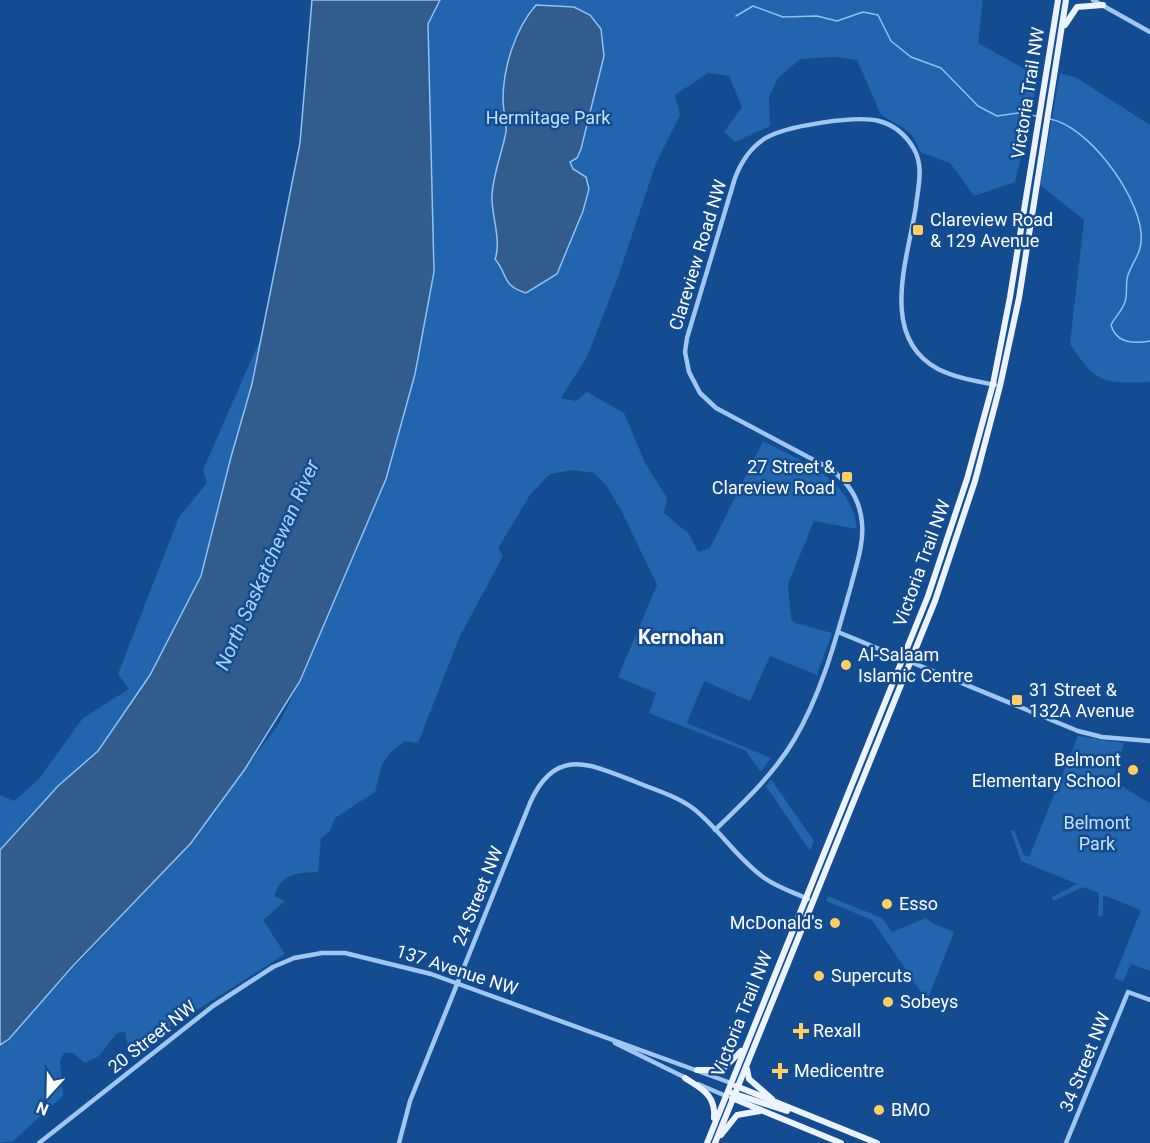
<svg xmlns="http://www.w3.org/2000/svg" width="1150" height="1143" viewBox="0 0 1150 1143" font-family="Roboto,sans-serif">
<style>
.green{fill:#2264ae}
.water{fill:#325c8e;stroke:#91c1f5;stroke-width:1.5}
.lines{fill:none;stroke-linecap:round;stroke-linejoin:round}
.stream{stroke:#91c1f5;stroke-width:1.5}
.minor{stroke:#a0c6f1;stroke-width:4.5}
.major{stroke:#eaf3ff;stroke-width:6}
.poi-dot{fill:#ffce60;stroke:#134c91;stroke-width:2}
.labels{text-anchor:middle;stroke-width:5;stroke-linejoin:round;paint-order:stroke}
.street-label{font-size:18px;fill:#fff;stroke:#134c91}
.park-label{font-size:18px;fill:#c7e0fc;stroke:#134c91}
.poi-label{font-size:18px;fill:#fff;stroke:#134c91;text-anchor:start}
.water-label{font-size:20px;font-style:italic;fill:#acd0f8;stroke:#134c91}
.neighbourhood-label{font-size:20px;font-weight:bold;fill:#fff;stroke:#134c91}
</style>
<rect width="100%" height="100%" fill="#134c91"/>
<g class="green">
<path d="M440,0h543l-5,43 59,33 -8,62 -4,1 -10,43 -41,14 -24,-33 -30,-11 -6,-14 -10,-10 -23,-13 -24,-55 -23,-3 -34,2 -22,19 -9,19 1,29 -35,16 -11,-10 18,-25 -13,-31 -21,-3 -33,22 5,20 -24,48 -38,114 -31,80 -26,41 15,3 11,-9 37,21 21,50 22,35 -3,15 25,21 9,18 12,-4 53,-107c42,23 87,35 94,88l-43,-8 -26,63 3,35 4,4 37,10 -15,42 -47,-19 -20,45 -46,-20 -17,42 84,35 -10,14 -15,-21 -97,-38 7,-20 -38,-16 39,-92 -35,-73 -16,-27 -12,-12 -21,-3 -23,4 -20,21 -32,53 5,8 -43,80 -42,107 -13,-2 -15,12 -8,11 -7,28 -40,26 -5,13 -9,7 -3,34c-22,1 -36,1 -44,24l11,5 -22,19 22,34 -156,99 -4,-21 -8,1 -18,23 -14,7 -12,-10h-9l-4,8 3,35 -50,45 -13,2v-97l191,-203 89,-121 20,-41 86,-202 29,-105 19,-102 -6,-248z"/>
<path d="M1060,73l17,5 73,47v257c-46,1 -53,3 -80,-38l14,-124 -44,-35z"/>
<path d="M263,333l-11,51 -21,73 -30,119 -24,51 -27,48 -52,76 -40,35 -58,64v-55l14,6 25,-22 44,-61 46,-29 -11,-15 61,-157 28,-34 -4,-13z"/>
<path d="M1078,736l46,7 -11,34 13,12 24,14v168l-19,-7 -8,18 -9,-4 27,-68 -38,-15v21h-5l1,-23 -16,-6 -30,14 -1,-4 25,-13 -56,-23 -10,-30 3,-1 10,25 5,2z"/>
<path d="M771,779l43,62 -4,10 -44,-65z"/>
<path d="M828,896l54,22 10,14 34,-14 6,5 22,9 -27,69 -55,-81 -46,-19z"/>
</g>
<g class="water">
<path d="M312,0h128l-12,24 6,248 -19,102 -29,105 -86,202 -55,88 -54,74 -119,124 -63,72 -9,6v-195l58,-64 40,-35 52,-76 51,-99 30,-119 21,-73 48,-241z"/>
<path d="M536,5l38,2 16,8 11,14 3,27 -23,93 -4,9 -7,4 3,7 13,8 3,12 -6,22 -26,63 -31,19c-25,-8 -17,-17 -31,-34 7,-18 -4,-45 -3,-63 1,-22 10,-43 14,-64 1,-10 -3,-22 -3,-32 0,-32 12,-71 33,-95z"/>
</g>
<g class="lines">
<g class="stream">
<path d="M736,16l17,-10 30,11 34,-1 20,5 26,-9 15,3 13,26 20,16 30,11 37,38 19,10 21,-3 18,3"/>
<path d="M1050,119c38,7 87,74 91,113 2,21 -7,26 -13,43 -3,8 0,19 -3,27 -3,9 -10,15 -14,23 5,18 23,19 39,16"/>
</g>
<g class="minor">
<path d="M1093,0l57,32"/>
<path d="M838,632l240,99 24,6 48,4"/>
<path d="M715,830c29,-28 58,-55 79,-90 28,-47 42,-102 57,-154 5,-20 13,-42 11,-63 -2,-24 -15,-43 -35,-56l-111,-59 -16,-15 -11,-21 -4,-20 2,-14 48,-160c6,-16 14,-29 29,-39 20,-13 92,-24 115,-18 15,4 27,14 35,28 10,18 4,38 2,57 -8,52 -38,131 22,163 18,9 38,12 57,16"/>
<path d="M615,1043l73,36"/>
<path d="M698,1084l28,12"/>
<path d="M39,1143l174,-137 60,-39 21,-9 28,-5h23l86,21 300,109"/>
<path d="M399,1143l11,-42 120,-298c25,-57 60,-39 106,-21 19,8 41,14 58,27 25,20 43,49 69,68 13,10 30,15 45,22"/>
<path d="M1066,1143l62,-151 22,8"/>
</g>
<g class="major">
<path d="M1065,25l12,-18 26,-2"/>
<path d="M747,1069l2,10 23,20"/>
<path d="M697,1070h25l19,-19"/>
<path d="M685,1078c17,11 31,17 29,40"/>
<path d="M736,1086l141,57"/>
<path d="M732,1093l55,18"/>
<path d="M732,1098l109,45"/>
<path d="M721,1135l16,-20 23,-4"/>
<path d="M707,1143l221,-547 39,-117 26,-95 17,-87 48,-297"/>
<path d="M715,1143l220,-542 40,-120 25,-95 19,-88 47,-298"/>
</g>
</g>
<g class="poi-dot">
<rect x="912" y="224" width="12" height="12" rx="3"/>
<rect x="841" y="471" width="12" height="12" rx="3"/>
<circle cx="846" cy="665" r="6"/>
<rect x="1011" y="694" width="12" height="12" rx="3"/>
<circle cx="1133" cy="770" r="6"/>
<circle cx="887" cy="904" r="6"/>
<circle cx="835" cy="923" r="6"/>
<circle cx="819" cy="976" r="6"/>
<circle cx="888" cy="1002" r="6"/>
<path d="M798 1022h6v6h6v6h-6v6h-6v-6h-6v-6h6z"/>
<path d="M777 1062h6v6h6v6h-6v6h-6v-6h-6v-6h6z"/>
<circle cx="879" cy="1110" r="6"/>
</g>
<g class="labels">
<g class="street-label">
<text transform="translate(1028 93) rotate(-81)" y="6">Victoria Trail NW</text>
<text transform="translate(698 255) rotate(-73)" y="6">Clareview Road NW</text>
<text transform="translate(922 563) rotate(-70)" y="6">Victoria Trail NW</text>
<text transform="translate(478 896) rotate(-68)" y="6">24 Street NW</text>
<text transform="translate(457 970) rotate(18)" y="6">137 Avenue NW</text>
<text transform="translate(742 1014) rotate(-68)" y="6">Victoria Trail NW</text>
<text transform="translate(152 1037) rotate(-38)" y="6">20 Street NW</text>
<text transform="translate(1085 1062) rotate(-68)" y="6">34 Street NW</text>
</g>
<g class="park-label">
<text x="548" y="124">Hermitage Park</text>
<text x="1097" y="829">Belmont<tspan x="1097" dy="21">Park</tspan></text>
</g>
<g class="poi-label">
<text x="930" y="226">Clareview Road<tspan x="930" dy="21">&amp; 129 Avenue</tspan></text>
<text x="835" y="473" text-anchor="end">27 Street &amp;<tspan x="835" dy="21">Clareview Road</tspan></text>
<text x="858" y="661">Al-Salaam<tspan x="858" dy="21">Islamic Centre</tspan></text>
<text x="1029" y="696">31 Street &amp;<tspan x="1029" dy="21">132A Avenue</tspan></text>
<text x="1121" y="766" text-anchor="end">Belmont<tspan x="1121" dy="21">Elementary School</tspan></text>
<text x="899" y="910">Esso</text>
<text x="823" y="929" text-anchor="end">McDonald's</text>
<text x="831" y="982">Supercuts</text>
<text x="900" y="1008">Sobeys</text>
<text x="813" y="1037">Rexall</text>
<text x="794" y="1077">Medicentre</text>
<text x="891" y="1116">BMO</text>
</g>
<g class="water-label">
<text transform="translate(267 565) rotate(-66)" y="7">North Saskatchewan River</text>
</g>
<g class="neighbourhood-label">
<text x="681" y="644">Kernohan</text>
</g>
</g>
<g transform="translate(48 1095) rotate(202)" stroke="#134c91" stroke-width="4.5" paint-order="stroke">
<path d="M0-4.5L10 22L0 15L-10 22Z" fill="#ffffff"/>
<text y="-9" font-size="16" font-weight="bold" text-anchor="middle" fill="#ffffff">N</text>
</g>
</svg>
